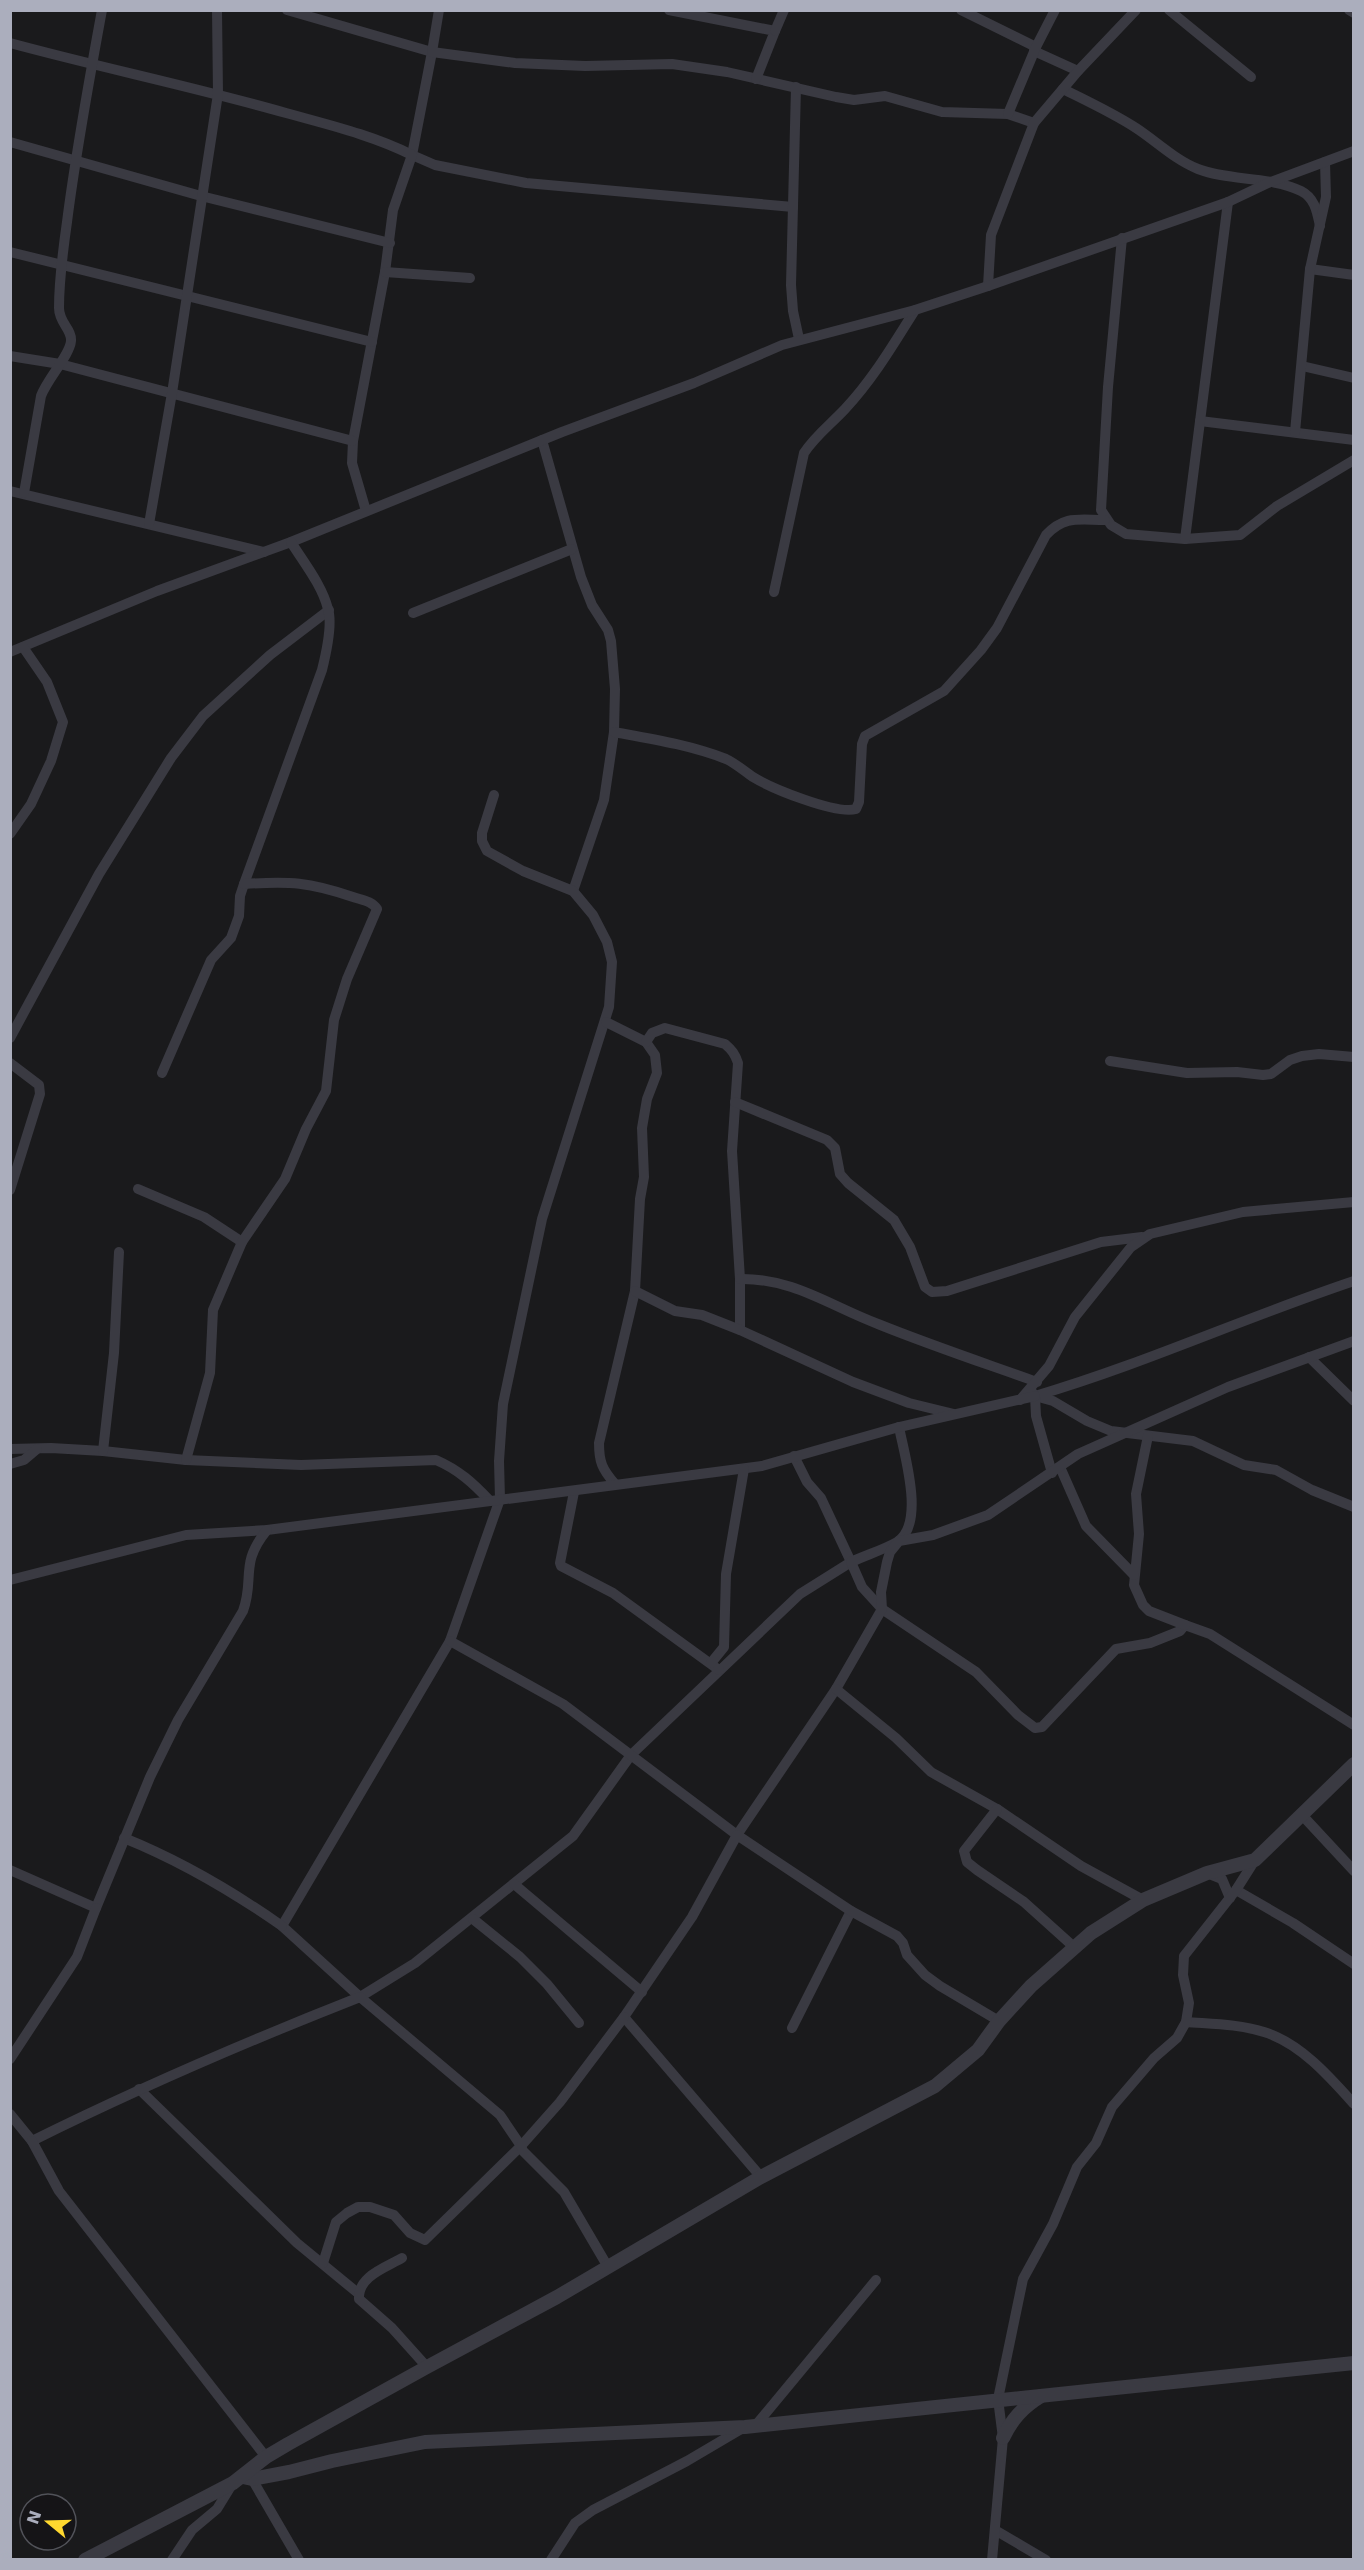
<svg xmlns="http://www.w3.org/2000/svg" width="1364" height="2570" viewBox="0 0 1364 2570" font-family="'DejaVu Sans',sans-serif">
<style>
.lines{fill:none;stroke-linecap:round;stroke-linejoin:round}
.minor{stroke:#3a3a42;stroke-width:10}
.tertiary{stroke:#3a3a42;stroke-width:14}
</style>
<rect width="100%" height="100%" fill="#1a1a1c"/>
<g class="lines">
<g class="minor">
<path d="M287,10l145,42 -20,103 23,10 91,18 267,24"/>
<path d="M439,10l-7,42 83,11 70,3 87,-2 55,8 109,25 18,3 31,-4 57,16 66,2 26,9"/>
<path d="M669,10l106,21 -19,48"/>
<path d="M961,10l75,37"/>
<path d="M1169,10l82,67"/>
<path d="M1349,10l5,3"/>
<path d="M775,31l9,-21"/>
<path d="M10,43c92,25 185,44 276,70 43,12 86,22 126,42l-19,55 -8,62 -32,169 -1,22 14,48"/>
<path d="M1034,51l44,20"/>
<path d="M796,87l-5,198 2,26 6,28"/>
<path d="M1063,89c24,12 50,24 73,39 20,13 39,32 62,41 30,12 72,7 103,22 14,7 16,21 19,35"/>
<path d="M1008,114l28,-67 19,-37"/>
<path d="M10,142l191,54 189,47"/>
<path d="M1122,238l-14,149 -7,123 10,15 15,9 59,5 55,-4 37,-29 77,-46"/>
<path d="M10,252l362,90"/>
<path d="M1310,269l44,6"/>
<path d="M385,272l85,6"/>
<path d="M988,286l3,-51 43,-112 44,-52 58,-61"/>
<path d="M10,356l50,8 293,77"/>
<path d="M1302,366l52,12"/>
<path d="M1200,421l154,19"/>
<path d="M1295,432l15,-163 16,-72 -1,-35"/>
<path d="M542,440l39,137 11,28 16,25 3,11 4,48 -1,43 -10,68 -31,91"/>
<path d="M10,491l254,61"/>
<path d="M24,493l17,-97c6,-17 29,-41 30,-55 1,-12 -12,-18 -12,-33 0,-29 4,-58 8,-86 9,-71 22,-141 35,-212"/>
<path d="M149,524l23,-131 46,-299 -1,-84"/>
<path d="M1185,539l43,-337"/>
<path d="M774,592l30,-139c11,-17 27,-29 41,-44 28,-30 48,-64 70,-99"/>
<path d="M413,613l159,-64"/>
<path d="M10,652l147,-61 134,-49 271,-110 132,-49 88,-38 133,-35 73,-24 240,-84 40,-19 86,-32"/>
<path d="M614,732c38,7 76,13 112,27 9,4 18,12 27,18 18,11 83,38 103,32l3,-7 3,-58 3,-8 79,-45 37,-41 16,-22 49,-93c19,-20 33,-15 59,-15"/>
<path d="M494,795l-12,38v8l5,10 36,20 50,20 20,24 14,27 5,20 -3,45 -67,212 -39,185 -4,57 1,38 -50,142 -168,285 78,71 55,-34 158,-127 58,-81 169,-161 51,-32 -30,-64 -14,-16 -13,-26"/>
<path d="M10,834l21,-30 20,-43 12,-39 -16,-40 -24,-35"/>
<path d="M606,1022l40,20 9,13 2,18 -10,26 -5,29 2,49 -4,22 -5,92 -36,152c0,19 3,26 16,41"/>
<path d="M10,1038l89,-164 72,-116 32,-42 67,-61 59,-45"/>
<path d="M646,1042l6,-9 13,-5 60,16c7,6 10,10 13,19l-6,88 8,128v51"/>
<path d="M1110,1061l77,12 50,-1 26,3 8,-1 19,-14 12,-4 17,-2 35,3"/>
<path d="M10,1063l29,22 1,9 -30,96"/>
<path d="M162,1073l49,-113 20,-22 8,-22 1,-20 4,-12 78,-214c4,-16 11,-45 6,-61 -6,-24 -24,-46 -37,-67"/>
<path d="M735,1102l92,38 8,8 5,26 8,9 46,37 16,27 15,40 7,5 15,-1 154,-49 41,-5"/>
<path d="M138,1189l66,28 38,25"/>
<path d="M740,1279c53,-1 90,27 138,45 52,21 106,39 159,58"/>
<path d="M1354,1281c-108,36 -210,83 -319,115l18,5 34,20 24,10 82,10 51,24 32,5 36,20 42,17"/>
<path d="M635,1291l40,20 27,4 38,15 113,52 56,21 45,11"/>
<path d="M1309,1357l45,44"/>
<path d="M1032,1392l3,4 1,20 16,57"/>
<path d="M1020,1400l29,-34 26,-49 56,-70 19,-13 93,-22 111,-10"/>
<path d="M899,1427c5,27 27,97 -2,115 -14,8 -31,13 -46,20l11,25 20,22 94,63 42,43 17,13 7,-1 74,-78 34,-6 30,-12 5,-6 25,9 144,91"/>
<path d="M1148,1436l-12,58 3,40 -5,51 9,20 6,6 36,14"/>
<path d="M10,1449l41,-1 52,3 83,9 115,5 135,-5c23,10 37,23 54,41"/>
<path d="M103,1451l11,-98 5,-101"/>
<path d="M186,1460l24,-87 3,-63 29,-68 43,-63 21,-50 20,-38 8,-71 13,-41 30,-70c-5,-8 -15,-9 -24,-12 -44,-15 -63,-16 -109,-13"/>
<path d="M10,1464l14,-4 13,-11"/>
<path d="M1060,1467l26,59 48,49"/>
<path d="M574,1492l-14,71 1,3 52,27 106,77"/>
<path d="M10,1580l176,-45 81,-5 495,-64 137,-39 136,-31"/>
<path d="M450,1641l113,63 174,131 99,-146 46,-80 -1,-17 6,-30 3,-10 9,-11 34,-6 55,-20 90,-61 150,-67 126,-46"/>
<path d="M711,1663l13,-16 2,-73 18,-105"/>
<path d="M836,1689l60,49 35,34 66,37 84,57 62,34"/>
<path d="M997,1809l-33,42 3,11 10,8 47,32 50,45"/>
<path d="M1302,1815l52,56"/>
<path d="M124,1838c57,23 108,53 158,88"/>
<path d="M10,1870l86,38 54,-131 28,-57 65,-109c12,-33 -4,-47 24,-81"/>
<path d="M1207,1873l15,6 8,19"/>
<path d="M514,1884l128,108"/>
<path d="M1236,1890l57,33 61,41"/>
<path d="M473,1919l47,38 27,27 32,39"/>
<path d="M1186,2022c25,2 53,2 78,10 36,11 65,44 90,72"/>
<path d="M792,2028l59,-117"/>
<path d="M10,2059l67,-102 19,-49"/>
<path d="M139,2089l158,154 62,51"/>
<path d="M10,2114l22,27c107,-53 216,-100 328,-144l140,118 21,31 -96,94 -15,-7 -16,-18 -24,-8h-12l-11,6 -11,9 -13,41"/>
<path d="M32,2141l27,50 207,266"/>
<path d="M761,2177l-137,-160 68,-100 45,-82 114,76 46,25 6,7 4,12 18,20 15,11 59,35"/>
<path d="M402,2258c-17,10 -44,18 -43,41l33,29 35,39"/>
<path d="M608,2267l-44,-75 -41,-41 -2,-5 39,-44 64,-85"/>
<path d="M756,2425l120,-145"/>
<path d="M252,2479l47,81"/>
<path d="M995,2530l51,30"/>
<path d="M172,2560l20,-30 25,-21 16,-26"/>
<path d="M551,2560l24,-37 18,-13 94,-49 56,-33"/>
<path d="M992,2560l11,-122 -5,-39 25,-120 30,-55 24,-57 19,-24 16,-36 42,-49 23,-20 9,-16 3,-19 -6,-28 1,-19 52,-66 19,-30"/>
</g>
<g class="tertiary">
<path d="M1003,2438c9,-19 20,-31 38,-42"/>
<path d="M243,2477l9,2 37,-7 43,-11 93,-19 320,-15 609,-64"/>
<path d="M85,2560l148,-77 33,-26 22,-13 139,-77 130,-70 204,-120 174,-91 43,-36 21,-29 32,-35 60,-53 52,-33 64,-27 48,-13 99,-96"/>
</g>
</g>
<rect width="1364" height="2570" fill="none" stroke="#abaebd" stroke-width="24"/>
<g transform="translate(48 2522) rotate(289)"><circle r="28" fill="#151417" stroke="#515259" stroke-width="1.5"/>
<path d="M0-4.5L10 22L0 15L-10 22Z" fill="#ffd82f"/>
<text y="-9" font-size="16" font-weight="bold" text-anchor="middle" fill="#abaebd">N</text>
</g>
</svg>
